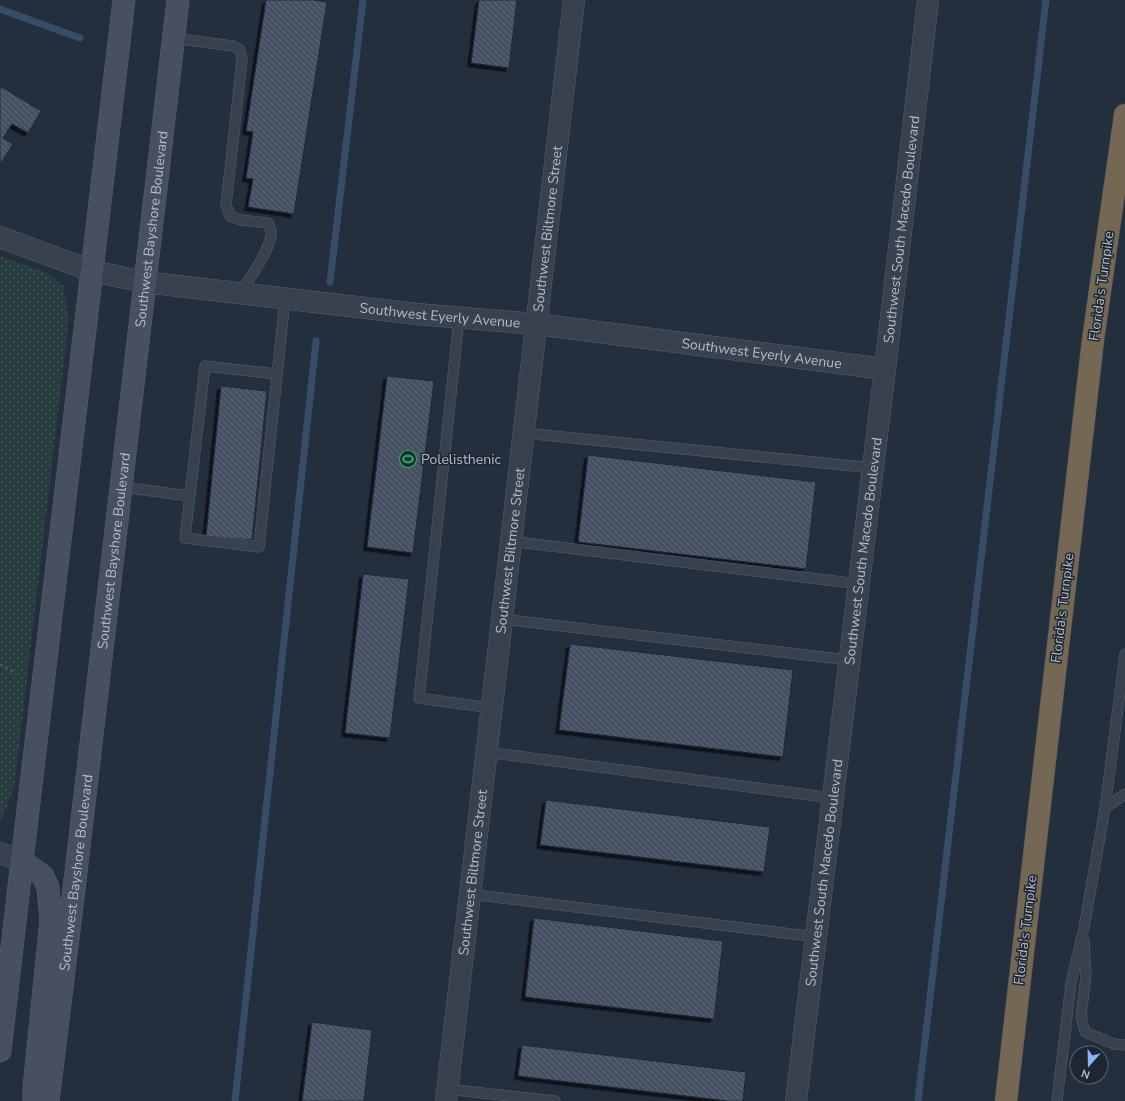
<svg xmlns="http://www.w3.org/2000/svg" width="1125" height="1101" viewBox="0 0 1125 1101" font-family="'Nunito Sans',sans-serif">
<style>
.park{fill:url(#park-dots)}
.lines{fill:none;stroke-linecap:round;stroke-linejoin:round}
.stream{stroke:#394c67;stroke-width:7}
.building{fill:url(#building-back-hatch);stroke:#1f2835;filter:url(#shadow)}
.service-casing{stroke:#565f6c;stroke-width:11}
.minor-casing{stroke:#565f6c;stroke-width:22}
.secondary-casing{stroke:#565f6c;stroke-width:23}
.motorway-casing{stroke:#434c59;stroke-width:23}
.path{stroke:#44595c;stroke-width:2.5;stroke-dasharray:3 3;stroke-linecap:butt}
.service{stroke:#38414e;stroke-width:10}
.minor{stroke:#38414e;stroke-width:21}
.secondary{stroke:#465061;stroke-width:22}
.motorway{stroke:#746855;stroke-width:22}
.labels{text-anchor:middle;stroke-width:3;stroke-linejoin:round;paint-order:stroke}
.street-label{font-size:14px;fill:#b4bcc9;stroke:#1d2633}
.poi-label{font-size:14px;fill:#b4bcc9;stroke:#1d2633;text-anchor:start}
</style>
<defs>
<pattern id="park-dots" width="8" height="8" patternUnits="userSpaceOnUse"><rect width="8" height="8" fill="#263c3f"/><path d="M2 2h.1M6 6h.1" fill="none" stroke="#435659" stroke-width="1.8" stroke-linecap="round"/></pattern>
<pattern id="building-back-hatch" width="6" height="6" patternUnits="userSpaceOnUse"><rect width="6" height="6" fill="#455162"/><path d="M-1 5l2 2M0 0l6 6M5-1l2 2" fill="none" stroke="#5d6877"/></pattern>
<filter id="shadow"><feDropShadow dx="-3.5" dy="3.5" stdDeviation="0" flood-color="#0009"/></filter>
</defs>
<rect width="100%" height="100%" fill="#242f3e"/>
<path class="park" d="M0,256l47,17 16,13 6,32 -55,471 -13,31 -1,1z"/>
<g class="lines">
<g class="stream">
<path d="M0,9l80,29"/>
<path d="M330,282l33,-282"/>
<path d="M235,1101l81,-760"/>
<path d="M918,1101l128,-1101"/>
</g>
</g>
<g class="building">
<path d="M266,0h48l13,2 -33,212 -46,-7 5,-28 -7,-1 7,-46 -7,-1z"/>
<path d="M479,0h38l-8,68 -38,-5z"/>
<path d="M0,86l41,25 -13,22 -16,-9 -9,14 10,6 -12,19 -1,-1z"/>
<path d="M387,376l47,5 -21,172 -46,-6z"/>
<path d="M221,386l46,5 -15,149 -46,-4z"/>
<path d="M588,455l228,27 -10,87 -228,-27z"/>
<path d="M363,574l46,5 -19,159 -45,-5z"/>
<path d="M570,644l223,26 -10,87 -224,-27z"/>
<path d="M546,800l224,27 -6,45 -224,-27z"/>
<path d="M534,918l189,23 -9,78 -189,-22z"/>
<path d="M312,1022l60,8 -8,71h-62z"/>
<path d="M522,1045l224,27 -3,29h-15l-210,-25z"/>
</g>
<g class="lines">
<defs>
<g id="service">
<path d="M173,38l60,8 7,4 2,10 -16,145 4,11 11,4 27,3c2,4 4,8 3,12 -2,17 -22,44 -31,59"/>
<path d="M459,318l-40,380 72,10"/>
<path d="M277,374l-72,-8 -20,172 74,9 26,-248"/>
<path d="M523,433l350,35"/>
<path d="M121,487l69,9"/>
<path d="M510,541l349,43"/>
<path d="M502,619l347,41"/>
<path d="M486,752l347,46"/>
<path d="M1105,808l20,-14"/>
<path d="M470,894l346,43"/>
<path d="M1084,940l2,36 -5,40 4,16 29,12 11,1"/>
<path d="M447,1089l108,12"/>
<path d="M1057,1101l14,-118 13,-55 21,-120 20,-154"/>
</g>
<g id="minor">
<path id="s1" d="M0,237l92,34 52,11 273,32 119,10 349,45"/>
<path d="M0,853l22,8"/>
<path id="s2" d="M446,1101l128,-1101"/>
<path id="s3" d="M796,1101l89,-732 43,-369"/>
</g>
<g id="secondary">
<path d="M22,861l21,15 5,12 3,32 -17,168v13"/>
<path d="M0,1051l22,-190 102,-861"/>
<path id="s4" d="M48,1101l26,-212 104,-889"/>
</g>
<path id="motorway" d="M1006,1101l87,-761 32,-225"/>
</defs>
<use href="#service" class="service-casing"/>
<use href="#minor" class="minor-casing"/>
<use href="#secondary" class="secondary-casing"/>
<use href="#motorway" class="motorway-casing"/>
<path class="path" d="M0,664l16,10"/>
<use href="#service" class="service"/>
<use href="#minor" class="minor"/>
<use href="#secondary" class="secondary"/>
<use href="#motorway" class="motorway"/>
</g>
<defs>
<symbol id="stadium-ring" viewBox="-11 -11 22 22"><circle r="9.5" fill="#1d2633" stroke="#2e9e5b" stroke-width="1.5"/><path d="M0-5a6.5 5 0 1 0 0 10a6.5 5 0 1 0 0-10ZM-3.5-1.8h7v3.6h-7Z" fill="#2e9e5b"/></symbol>
</defs>
<g fill-rule="evenodd">
<use href="#stadium-ring" x="398" y="449" width="20" height="20"/>
</g>
<g class="labels">
<g class="street-label">
<text dy="5" stroke="none"><textPath href="#s4" startOffset="878">Southwest Bayshore Boulevard</textPath></text>
<text dy="5" stroke="none"><textPath href="#s2" startOffset="878">Southwest Biltmore Street</textPath></text>
<text dy="5" stroke="none"><textPath href="#s3" startOffset="878">Southwest South Macedo Boulevard</textPath></text>
<text transform="translate(1101 286) rotate(-82)" y="5">Florida's Turnpike</text>
<text dy="5" stroke="none"><textPath href="#s1" startOffset="449">Southwest Eyerly Avenue</textPath></text>
<text dy="5" stroke="none"><textPath href="#s1" startOffset="773">Southwest Eyerly Avenue</textPath></text>
<text dy="5" stroke="none"><textPath href="#s2" startOffset="554">Southwest Biltmore Street</textPath></text>
<text dy="5" stroke="none"><textPath href="#s4" startOffset="554">Southwest Bayshore Boulevard</textPath></text>
<text dy="5" stroke="none"><textPath href="#s3" startOffset="554">Southwest South Macedo Boulevard</textPath></text>
<text transform="translate(1062 608) rotate(-83)" y="5">Florida's Turnpike</text>
<text dy="5" stroke="none"><textPath href="#s4" startOffset="230">Southwest Bayshore Boulevard</textPath></text>
<text dy="5" stroke="none"><textPath href="#s2" startOffset="230">Southwest Biltmore Street</textPath></text>
<text dy="5" stroke="none"><textPath href="#s3" startOffset="230">Southwest South Macedo Boulevard</textPath></text>
<text transform="translate(1025 930) rotate(-83)" y="5">Florida's Turnpike</text>
</g>
<g class="poi-label">
<text x="421" y="464">Polelisthenic</text>
</g>
</g>
<g transform="translate(1089 1065) rotate(200)"><circle r="19" fill="#1d2633" stroke="#59626f"/>
<path d="M0-3L7 15L0 10L-7 15Z" fill="#8ab4f8"/>
<text y="-6" font-size="11" font-weight="bold" text-anchor="middle" fill="#b4bcc9">N</text>
</g>
</svg>
